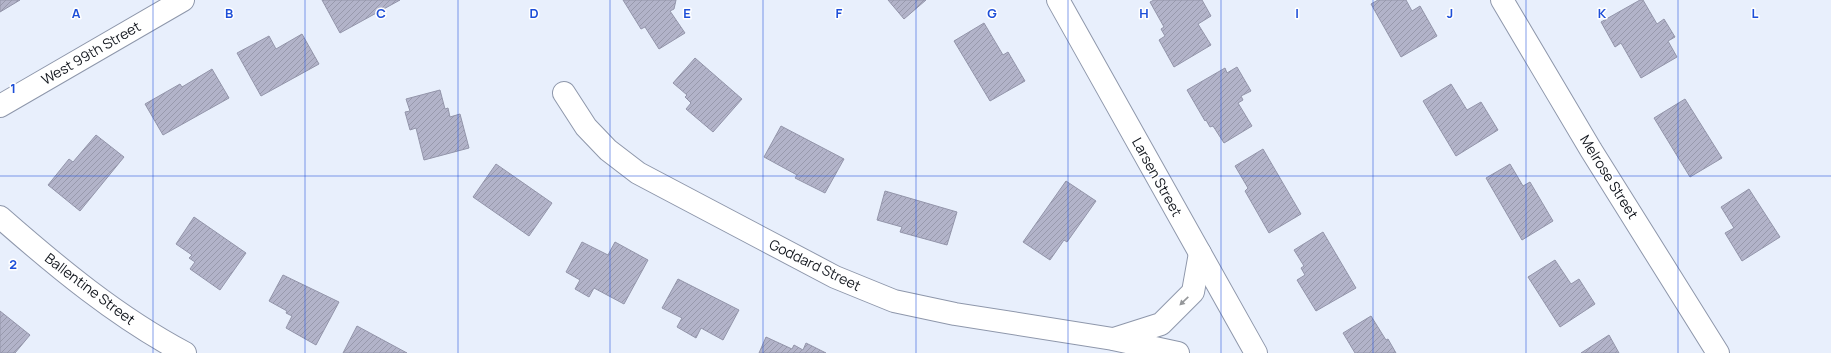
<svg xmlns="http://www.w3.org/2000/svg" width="1831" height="353" viewBox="0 0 1831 353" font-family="Manrope,sans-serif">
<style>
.building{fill:url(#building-hatch);stroke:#9395aa}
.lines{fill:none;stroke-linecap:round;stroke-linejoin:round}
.minor-casing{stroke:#8e97ab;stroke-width:24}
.minor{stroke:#fff;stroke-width:22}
.oneway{fill:#95979a}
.grid{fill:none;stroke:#1d4ed8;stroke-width:1;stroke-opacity:0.55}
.labels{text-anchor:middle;stroke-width:3;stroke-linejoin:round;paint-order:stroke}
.street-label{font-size:14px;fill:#13171e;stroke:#fff}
.grid-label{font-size:13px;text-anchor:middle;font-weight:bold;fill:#1d4ed8;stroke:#fff;stroke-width:3;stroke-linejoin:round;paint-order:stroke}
</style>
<defs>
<pattern id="building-hatch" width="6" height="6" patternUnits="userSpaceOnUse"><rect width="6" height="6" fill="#b2b3c9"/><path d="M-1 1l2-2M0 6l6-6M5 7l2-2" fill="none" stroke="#9899ac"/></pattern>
</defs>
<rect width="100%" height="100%" fill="#e8effc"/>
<g class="building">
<path d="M0,0h20l-20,12z"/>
<path d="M322,0h78l-60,33z"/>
<path d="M623,0h53l-2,9 -4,2 15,22 -26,16 -14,-22 -4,2z"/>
<path d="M888,0h38l-22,19z"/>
<path d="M1154,0h48l9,16 -13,8 13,21 -37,22 -15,-27 6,-4 -4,-7 3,-2 -14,-25z"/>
<path d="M1378,0h28l6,11 8,-5 17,30 -36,21 -30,-53z"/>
<path d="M1640,0h3l14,24 7,-5 11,18 -7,4 9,16 -36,21 -20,-35 -6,4 -14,-25z"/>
<path d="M984,23l19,32 5,-3 17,29 -35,20 -36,-60z"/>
<path d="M302,34l17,30 -58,32 -24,-43 32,-17 7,13z"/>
<path d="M695,58l47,41 -29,33 -27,-23 5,-6 -6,-6 2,-2 -14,-12z"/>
<path d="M1237,67l14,24 -10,5 2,4 -5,3 14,23 -28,17 -11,-17 -3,1 -4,-7 -1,1 -18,-31 38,-22 2,5z"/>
<path d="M212,69l17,29 -66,37 -18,-31 35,-20 2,3z"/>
<path d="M1451,84l16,26 14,-8 17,28 -42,26 -33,-55z"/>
<path d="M440,90l5,19 3,-1 2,9 10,-3 9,34 -45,12 -8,-32 -6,2 -5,-18 5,-1 -4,-12z"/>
<path d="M1685,99l37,59 -32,19 -36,-59z"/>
<path d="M781,126l63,33 -19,34 -30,-15 2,-3 -33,-18z"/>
<path d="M96,135l28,22 -44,54 -32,-26 21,-26 4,3z"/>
<path d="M1263,149l38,65 -32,19 -24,-42 3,-3 -13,-22z"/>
<path d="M496,164l56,39 -23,33 -56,-39z"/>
<path d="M1510,164l13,22 7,-4 23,39 -31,19 -36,-62z"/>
<path d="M1066,181l30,20 -29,41 -3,-2 -14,20 -27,-18z"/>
<path d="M1749,189l31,48 -38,24 -17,-28 9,-5 -13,-21z"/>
<path d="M885,191l72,21 -10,33 -47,-13 2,-5 -25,-7z"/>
<path d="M194,217l52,36 -26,37 -30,-21 5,-7 -6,-4 3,-3 -16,-11z"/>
<path d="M1323,232l33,56 -40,23 -19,-31 8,-5 -4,-7 3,-2 -10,-16z"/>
<path d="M582,242l26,13 7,-13 33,18 -24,44 -30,-16 -5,9 -14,-8 5,-9 -14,-8z"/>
<path d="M1555,260l16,24 8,-5 16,25 -35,23 -32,-50z"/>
<path d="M283,275l56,27 -23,43 -30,-17 6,-12 -6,-3 1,-2 -18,-10z"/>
<path d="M678,279l61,31 -16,30 -22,-12 -5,10 -19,-11 5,-9 -20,-10z"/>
<path d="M0,311l30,24 -15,18h-15z"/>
<path d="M1371,316l15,24 2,-1 8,14h-41l-12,-20z"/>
<path d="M357,326l50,27h-64z"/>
<path d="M1609,335l10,18h-38z"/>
<path d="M766,337l26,12 2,-4 9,5 3,-7 20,10h-67z"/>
</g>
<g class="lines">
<defs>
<g id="minor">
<path d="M1058,0l198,353"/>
<path d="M1502,0l89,150 127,203"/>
<path d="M564,93l22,34 22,23 30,23 197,104 59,24 61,13 158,25 65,14"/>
<path d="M0,106l183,-106"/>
<path d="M0,217c57,50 117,100 185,136"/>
<path d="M1114,339l47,-15 32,-32 7,-39"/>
</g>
</defs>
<use href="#minor" class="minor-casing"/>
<use href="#minor" class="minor"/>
</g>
<defs><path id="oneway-solid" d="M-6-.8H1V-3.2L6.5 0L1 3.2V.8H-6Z"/></defs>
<use class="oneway" href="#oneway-solid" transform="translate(1184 301) rotate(136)"/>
<path class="grid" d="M153,0v353M305,0v353M458,0v353M610,0v353M763,0v353M916,0v353M1068,0v353M1221,0v353M1373,0v353M1526,0v353M1678,0v353M0,176h1831"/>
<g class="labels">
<g class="street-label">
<text transform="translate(91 53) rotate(-30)" y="5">West 99th Street</text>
<text transform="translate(1157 177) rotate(61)" y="5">Larsen Street</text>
<text transform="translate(1609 177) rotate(58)" y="5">Melrose Street</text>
<text transform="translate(815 265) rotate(26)" y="5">Goddard Street</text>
<text transform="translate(90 289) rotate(37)" y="5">Ballentine Street</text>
</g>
</g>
<g class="grid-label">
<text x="76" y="18">A</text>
<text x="229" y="18">B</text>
<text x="381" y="18">C</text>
<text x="534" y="18">D</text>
<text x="687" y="18">E</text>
<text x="839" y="18">F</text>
<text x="992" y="18">G</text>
<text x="1144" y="18">H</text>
<text x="1297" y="18">I</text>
<text x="1450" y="18">J</text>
<text x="1602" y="18">K</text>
<text x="1755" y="18">L</text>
<text x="13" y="93">1</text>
<text x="13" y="269">2</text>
</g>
</svg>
